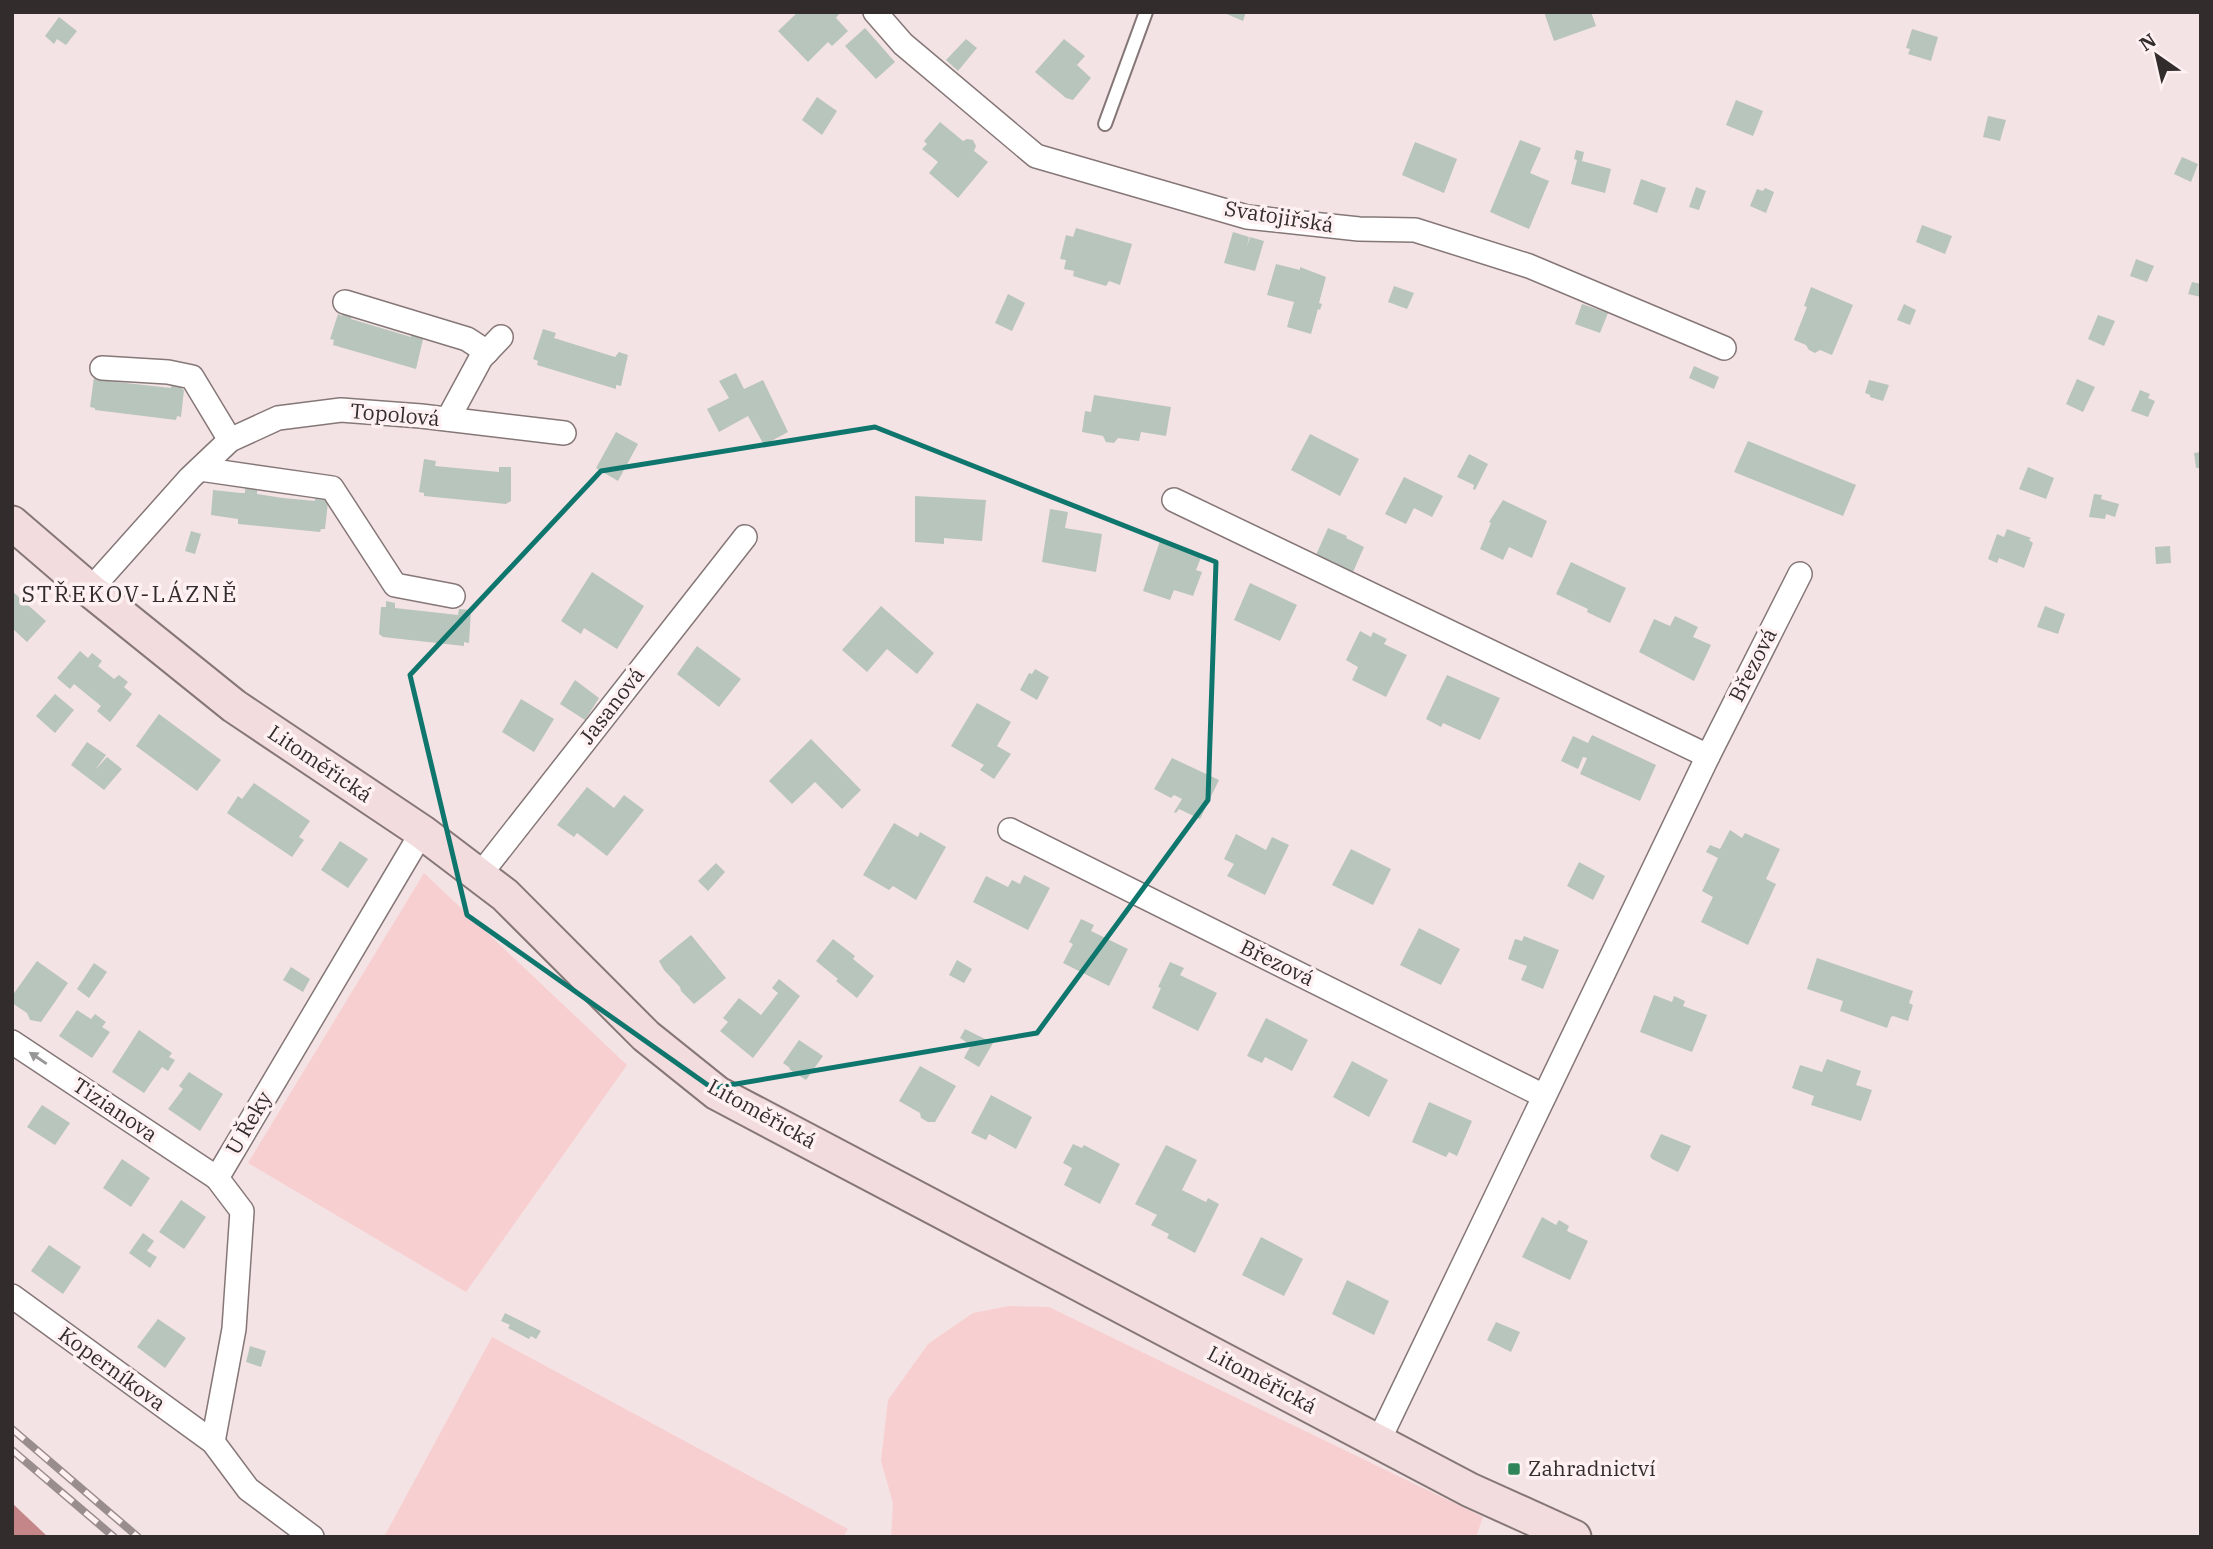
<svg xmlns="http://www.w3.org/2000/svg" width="2213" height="1549" viewBox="0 0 2213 1549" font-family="'IBM Plex Serif',serif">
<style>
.green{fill:#f8cfd0}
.water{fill:#c58689}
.building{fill:#b8c5bc}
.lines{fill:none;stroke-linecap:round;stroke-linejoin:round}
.lane-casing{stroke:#867777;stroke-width:16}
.street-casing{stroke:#867777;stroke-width:26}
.secondary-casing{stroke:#867777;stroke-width:37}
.lane{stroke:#fff;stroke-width:12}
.street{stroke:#fff;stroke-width:23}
.secondary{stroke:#f3dcdd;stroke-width:33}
.rail-casing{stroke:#998d8e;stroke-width:8}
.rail{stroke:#fff1f2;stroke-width:5;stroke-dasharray:16;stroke-linecap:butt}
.oneway{fill:#989696}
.marked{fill:none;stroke:#0f766e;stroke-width:5;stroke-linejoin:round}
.poi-dot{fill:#308558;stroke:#fff1f2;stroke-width:2.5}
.labels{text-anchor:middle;stroke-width:7;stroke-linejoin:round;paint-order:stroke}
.street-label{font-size:21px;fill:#322c2c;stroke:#fff1f2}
.poi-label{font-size:21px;fill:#322c2c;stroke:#fff1f2;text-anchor:start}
.neighbourhood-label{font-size:23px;letter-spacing:2px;fill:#322c2c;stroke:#fff1f2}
</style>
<rect width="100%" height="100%" fill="#f4e3e4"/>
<g class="green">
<path d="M424,873l203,192 -161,227 -218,-129z"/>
<path d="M1009,1306l40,1 434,210 -7,20h-585l2,-34 -12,-42 7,-61 40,-56 45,-31z"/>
<path d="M492,1337l356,192 -5,8h-459z"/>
</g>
<path class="water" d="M12,1503l36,34h-36z"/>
<g class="building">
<path d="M798,12h40l1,2 -3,4 12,13 -16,15 -4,-4 -20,20 -30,-31z"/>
<path d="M1222,12h24l-3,9z"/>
<path d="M1544,12h47l5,14 -42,15z"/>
<path d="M59,17l18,14 -11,14 -9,-6 -3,5 -9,-8z"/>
<path d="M865,28l30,34 -19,17 -31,-33z"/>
<path d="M1912,29l26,8 -7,24 -23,-7 2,-5 -4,-1z"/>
<path d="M966,39l11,9 -19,23 -12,-11z"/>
<path d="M1064,39l21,17 -8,9 14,13 -18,22 -7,-2 -31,-26z"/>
<path d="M817,97l20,14 -15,24 -20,-15z"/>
<path d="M1736,100l27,11 -10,25 -27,-11z"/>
<path d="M1988,116l18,4 -6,21 -17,-4z"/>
<path d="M940,122l23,19 4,-2 6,1 3,6 -2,5 14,11 -30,36 -29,-25 9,-11 -16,-13 5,-5 -3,-3z"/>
<path d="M1520,140l21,8 -11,25 19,8 -20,48 -39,-17z"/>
<path d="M1415,142l42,17 -13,34 -42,-18z"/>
<path d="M1576,150l8,2 -2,9 29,8 -6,24 -34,-9 6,-24 -3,-1z"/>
<path d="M2182,157l16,7 -7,18 -17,-8z"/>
<path d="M1641,179l25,9 -9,25 -24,-9z"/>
<path d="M1696,187l10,4 -7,19 -10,-3z"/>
<path d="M1765,188l9,4 -8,21 -16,-7 7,-17 6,2z"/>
<path d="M1922,225l30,11 -7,18 -29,-12z"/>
<path d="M1076,228l56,16 -12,41 -11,-4 -3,5 -33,-10 1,-5 -10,-2 2,-9 -6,-1 6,-24 7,2z"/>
<path d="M1233,232l16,5 -2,9 3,-9 14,4 -9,30 -31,-8z"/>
<path d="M2136,259l18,7 -7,16 -17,-6z"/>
<path d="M1276,264l24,6v-3l26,10 -7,26 3,1 -2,6 -2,-1 -7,25 -24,-7 7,-25 -27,-7z"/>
<path d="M2192,282l9,2v13l-13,-3z"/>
<path d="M1394,286l20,7 -7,16 -19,-7z"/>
<path d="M1811,287l42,18 -21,50 -12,-5 -5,3 -6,-3 -3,-5 -12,-5 13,-33 -3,-1z"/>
<path d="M1008,294l17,9 -13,28 -17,-8z"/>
<path d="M1582,304l26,9 -8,20 -25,-9z"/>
<path d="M1904,304l12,6 -6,15 -13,-5z"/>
<path d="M344,310l9,3 -2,6 60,18 1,-5 12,3 -8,34 -83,-24 1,-5 -4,-1 8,-25 4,2z"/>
<path d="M2098,315l17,6 -11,25 -16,-7z"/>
<path d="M543,329l13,4 -2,5 61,19 4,-5 9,3 -7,31 -5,-1v4l-79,-24 1,-4 -5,-2z"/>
<path d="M1694,366l25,11 -5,12 -25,-11z"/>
<path d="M736,373l8,16 19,-9 25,52 -24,13 -16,-29 -29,16 -12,-23 22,-11 -10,-17z"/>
<path d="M108,375v6l63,7v-6l12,2 -1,5 2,1 -3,27 -4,-1 -1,4 -81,-10v-2l-5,-1 4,-30z"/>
<path d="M2077,379l18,8 -12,25 -17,-8z"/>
<path d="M1869,380l20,5 -6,16 -13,-4v-2l-5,-2z"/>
<path d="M2140,390l10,4 -2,4 7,3 -7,16 -17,-6z"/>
<path d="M1094,395l77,12 -5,29 -25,-4 -2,9 -21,-3 -4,5 -8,-1 -3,-6 -21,-4 3,-21 6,1z"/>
<path d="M616,432l22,12 -20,37 -22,-13z"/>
<path d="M1310,434l49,25 -19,37 -49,-26z"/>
<path d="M1748,441l108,44 -13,31 -109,-44z"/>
<path d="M2201,452v16h-5l-2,-15z"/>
<path d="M1469,454l19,10 -13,26 -2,-1 1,-4 -17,-8z"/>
<path d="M424,459l12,2 -1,5 64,6v-5h12v34l-5,3 -82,-8v-3l-5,-1z"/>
<path d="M2028,467l26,11 -8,21 -27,-10z"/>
<path d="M1404,477l39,19 -11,21 -18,-9 -8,16 -21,-10z"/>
<path d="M245,488l12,1v5l26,4 32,3v-6l11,1v6h2l-3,27h-4l-1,3 -82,-8v-5l-27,-4 2,-25 28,3h4z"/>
<path d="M2094,494l8,1 -1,4 18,5 -4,13 -9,-3 -1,5 -16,-2z"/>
<path d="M915,496l71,4 -4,41 -38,-3v6l-29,-2z"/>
<path d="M1503,500l44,21 -15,37 -23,-11 -6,13 -23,-11 11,-26 -2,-1z"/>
<path d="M1050,509l18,3 -3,16 37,6 -6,38 -54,-10z"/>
<path d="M1328,528l19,8 -1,2 18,9 -11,25 -37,-17z"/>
<path d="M2007,529l24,9 -2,2 4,3 -9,25 -25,-10 -2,5 -9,-4 9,-25 7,3z"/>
<path d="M191,531l10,3 -6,20 -10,-3z"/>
<path d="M1160,541l42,14 -6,15 6,2 -9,24 -19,-6 -4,10 -27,-9z"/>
<path d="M2170,546l1,17 -15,1 -1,-17z"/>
<path d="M1571,562l55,26 -16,35 -23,-11 1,-3 -32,-15z"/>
<path d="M592,572l52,34 -27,43 -33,-21 -3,6 -20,-13z"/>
<path d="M1250,583l47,22 -17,36 -46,-21z"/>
<path d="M12,591l34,30 -19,21 -15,-14z"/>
<path d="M386,601l9,2v5l63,7 1,-6 12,1 -2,33 -5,-1v4l-81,-9 -4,-3 2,-27h5z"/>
<path d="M881,606l53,47 -17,21 -30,-25 -20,23 -25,-22z"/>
<path d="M2045,606l20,8 -7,20 -21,-7z"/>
<path d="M1675,616l23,11 -5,10 18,8 -17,36 -55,-29 15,-33 16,7z"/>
<path d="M1360,631l11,6 2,-5 14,7 -3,5 23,11 -21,42 -34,-17 6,-13 -12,-7z"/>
<path d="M697,646l44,33 -22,28 -42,-33z"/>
<path d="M80,651l8,7 4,-5 10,8 -4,5 16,13 5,-4 9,7 -4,5 8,7 -22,28 -13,-11 4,-5 -27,-22 -4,5 -13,-11z"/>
<path d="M1035,669l14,8 -12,23 -17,-10 9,-17 3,1z"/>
<path d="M1447,675l53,23 -20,42 -37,-17 -2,4 -15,-8z"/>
<path d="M575,680l24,18 -14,22 -25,-16z"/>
<path d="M55,694l19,16 -19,23 -19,-17z"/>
<path d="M521,699l33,20 -20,33 -32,-20z"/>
<path d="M977,703l34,19 -14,24 14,8 -17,25 -14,-9 4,-5 -33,-19z"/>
<path d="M159,714l62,46 -24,31 -61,-45z"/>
<path d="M1592,735l64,30 -16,36 -60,-27 7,-16 -4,-1 -5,12 -17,-8 12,-25 15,7z"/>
<path d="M811,739l50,51 -19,19 -27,-27 -23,22 -23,-23z"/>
<path d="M87,742l19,13 -11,15 12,-13 15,12 -18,21 -33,-25z"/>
<path d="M1172,758l47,22 -19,39 -21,-10 -3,4 -2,-1 8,-13 -8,-4 -3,3 -17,-9z"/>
<path d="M254,783l56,38 -11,16 5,3 -12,17 -65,-44 11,-17 4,3z"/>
<path d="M587,787l27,21 10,-13 20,15 -37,46 -30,-23 -3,4 -17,-12z"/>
<path d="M894,823l24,14 2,-5 26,15 -30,53 -23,-14 -4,4 -26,-15z"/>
<path d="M1730,830l12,8 3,-5 35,16 -14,30 10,5 -28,61 -47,-23 12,-25 -11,-6 16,-33 -12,-6 4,-7 10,4z"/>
<path d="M1236,834l30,16 6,-13 17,8 -24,50 -38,-19 7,-12 -10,-5z"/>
<path d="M340,841l28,18 -20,29 -27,-18z"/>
<path d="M1351,849l40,20 -18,36 -41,-20z"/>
<path d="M1579,862l26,14 -12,24 -26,-14z"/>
<path d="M716,863l9,9 -17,19 -10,-10z"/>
<path d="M1024,875l26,13 -22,42 -55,-28 13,-26 22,11 4,-7 8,4z"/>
<path d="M1081,919l13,6 -3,6 37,18 -19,37 -46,-23 10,-19 -4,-2z"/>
<path d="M1419,928l41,21 -19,36 -41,-20z"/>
<path d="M691,935l35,43 -32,26 -13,-13 -1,-4 -16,-17 -5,-9z"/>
<path d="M1524,936l35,14 -16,39 -22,-9 6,-14 -19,-7 7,-20 7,2z"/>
<path d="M833,939l22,17 -2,3 21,17 -17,22 -21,-17 2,-2 -22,-18z"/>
<path d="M1817,958l96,33 -4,12 4,2 -5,16 -15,-5 -2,1 -4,11 -47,-17 3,-10 -36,-12z"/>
<path d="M957,960l15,9 -8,14 -15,-8z"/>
<path d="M37,961l31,22 -27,39 -11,-2 -3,-7 -15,-10v-7z"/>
<path d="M1170,962l14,6 -4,7 37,18 -19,38 -46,-23 9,-20 -3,-1z"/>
<path d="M94,963l13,9 -18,26 -12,-9z"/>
<path d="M291,967l19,12 -7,13 -20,-12z"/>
<path d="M779,979l21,17 -47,62 -33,-27 8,-9 -5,-4 16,-20 22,17 17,-22 -6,-5z"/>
<path d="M1654,995l18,7 2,-6 11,5 -2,5 24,9 -15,37 -52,-20z"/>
<path d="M77,1010l14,9 4,-5 11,8 -4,5 8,5 -18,26 -33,-22z"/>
<path d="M1266,1018l42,22 -16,31 -27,-14 -3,6 -15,-7z"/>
<path d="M965,1029l28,14 -14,24 -15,-9 7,-13 -11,-7z"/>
<path d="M139,1030l33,23 -3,4 6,3 -7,11 -6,-4 -18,26 -32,-21z"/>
<path d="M799,1040l24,16 -17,24 -17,-11 1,-1 -7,-5z"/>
<path d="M1827,1059l34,12 -5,14 16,5 -11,31 -50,-16 3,-9 -22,-8 8,-23 22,7z"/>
<path d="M1352,1061l36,19 -19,37 -36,-20z"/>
<path d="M920,1066l36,20 -21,36h-7l-7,-4 -1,-5 -21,-12z"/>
<path d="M189,1072l34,22 -23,37 -32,-22 15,-20 -4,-3z"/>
<path d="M991,1095l41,22 -16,32 -27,-15 -3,6 -15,-7z"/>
<path d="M1429,1102l43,19 -15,35 -8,-4 -3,5 -34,-15z"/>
<path d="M42,1105l28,18 -15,22 -28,-18z"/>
<path d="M1661,1134l30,12 -13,26 -26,-13 -2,-3z"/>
<path d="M1073,1144l9,4 2,-3 36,19 -20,40 -36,-19 8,-17 -9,-5z"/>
<path d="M1166,1145l31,15 -15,30 24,12 2,-4 11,6 -24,49 -28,-15 2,-4 -18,-9 6,-10 -22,-11z"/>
<path d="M122,1159l28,19 -19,29 -28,-19z"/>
<path d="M181,1200l25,17 -22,32 -25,-17z"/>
<path d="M1542,1217l14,8 3,-5 10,6 -2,5 21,10 -18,39 -48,-23z"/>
<path d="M143,1233l11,8 -7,10 10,6 -7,11 -21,-15z"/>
<path d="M1261,1237l42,22 -19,37 -42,-21z"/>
<path d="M49,1245l32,22 -18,27 -32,-23z"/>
<path d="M1347,1280l42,21 -15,34 -42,-21z"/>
<path d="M505,1313l36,18 -5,8 -5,-3 -2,3 -21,-11 2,-3 -9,-4z"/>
<path d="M158,1319l28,19 -21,30 -28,-21z"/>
<path d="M1496,1322l24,10 -9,20 -24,-12z"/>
<path d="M250,1346l16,5 -5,16 -15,-5z"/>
</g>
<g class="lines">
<defs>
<path id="lane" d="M1105,124l41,-112"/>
<g id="street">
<path d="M875,12l28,32 133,112 211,61 112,12 56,1 114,36 195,82"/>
<path d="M345,302l122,37 20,13"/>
<path d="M102,368l66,4 24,5 38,63"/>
<path d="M448,419l33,-61 20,-21"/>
<path d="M200,469l132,19 63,97 58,11"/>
<path d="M1174,500l534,256"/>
<path d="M90,590l100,-112 40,-38 48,-22 63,-8 80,6 143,17"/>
<path d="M1010,830l534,266"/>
<path d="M479,876l266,-339"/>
<path d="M12,1042l205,136"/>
<path d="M12,1296l201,146 35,47 64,48"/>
<path d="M1379,1440l329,-684 92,-182"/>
<path d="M213,1442l21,-113 8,-118 -25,-33 205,-346"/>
</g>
<path id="secondary" d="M12,523l78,67 144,116 188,126 83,63 141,141 71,57 753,397 104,47"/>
</defs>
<use href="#lane" class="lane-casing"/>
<use href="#street" class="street-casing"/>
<use href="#secondary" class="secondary-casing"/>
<use href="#lane" class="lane"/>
<use href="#street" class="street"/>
<use href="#secondary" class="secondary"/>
<defs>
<g id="rail">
<path d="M12,1429l126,108"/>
<path d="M12,1450l102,87"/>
</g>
</defs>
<use href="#rail" class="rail-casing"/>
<use href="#rail" class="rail"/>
</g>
<defs><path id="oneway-solid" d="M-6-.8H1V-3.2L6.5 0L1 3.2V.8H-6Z" transform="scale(1.75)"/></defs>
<use class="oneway" href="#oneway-solid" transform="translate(38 1058) rotate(-146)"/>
<path class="marked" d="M875,427l341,135 -8,238 -171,233 -325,55 -245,-173 -57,-240 191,-204z"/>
<rect class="poi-dot" x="1507" y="1462" width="14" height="14" rx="3.5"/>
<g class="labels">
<g class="street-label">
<text transform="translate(1279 217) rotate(9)" y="7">Svatojiřská</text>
<text transform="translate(395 415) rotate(5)" y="7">Topolová</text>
<text transform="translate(1753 665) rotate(-63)" y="7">Březová</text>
<text transform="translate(612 706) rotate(-52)" y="7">Jasanová</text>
<text transform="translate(320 764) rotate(34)" y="7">Litoměřická</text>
<text transform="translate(1277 963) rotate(26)" y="7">Březová</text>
<text transform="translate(115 1110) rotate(34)" y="7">Tizianova</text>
<text transform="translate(762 1114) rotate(29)" y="7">Litoměřická</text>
<text transform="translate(249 1123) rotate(-60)" y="7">U Řeky</text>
<text transform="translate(112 1369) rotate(36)" y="7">Koperníkova</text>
<text transform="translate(1262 1380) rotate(28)" y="7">Litoměřická</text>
</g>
<g class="poi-label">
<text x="1528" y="1476">Zahradnictví</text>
</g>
<g class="neighbourhood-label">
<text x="130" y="602">STŘEKOV-LÁZNĚ</text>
</g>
</g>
<rect width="2213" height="1549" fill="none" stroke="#322c2c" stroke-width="28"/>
<g transform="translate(2157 56) rotate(326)" stroke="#fff1f2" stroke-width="5" paint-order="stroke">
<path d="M0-5L12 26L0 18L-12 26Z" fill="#322c2c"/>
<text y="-10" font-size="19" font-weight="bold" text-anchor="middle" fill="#322c2c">N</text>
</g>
</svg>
